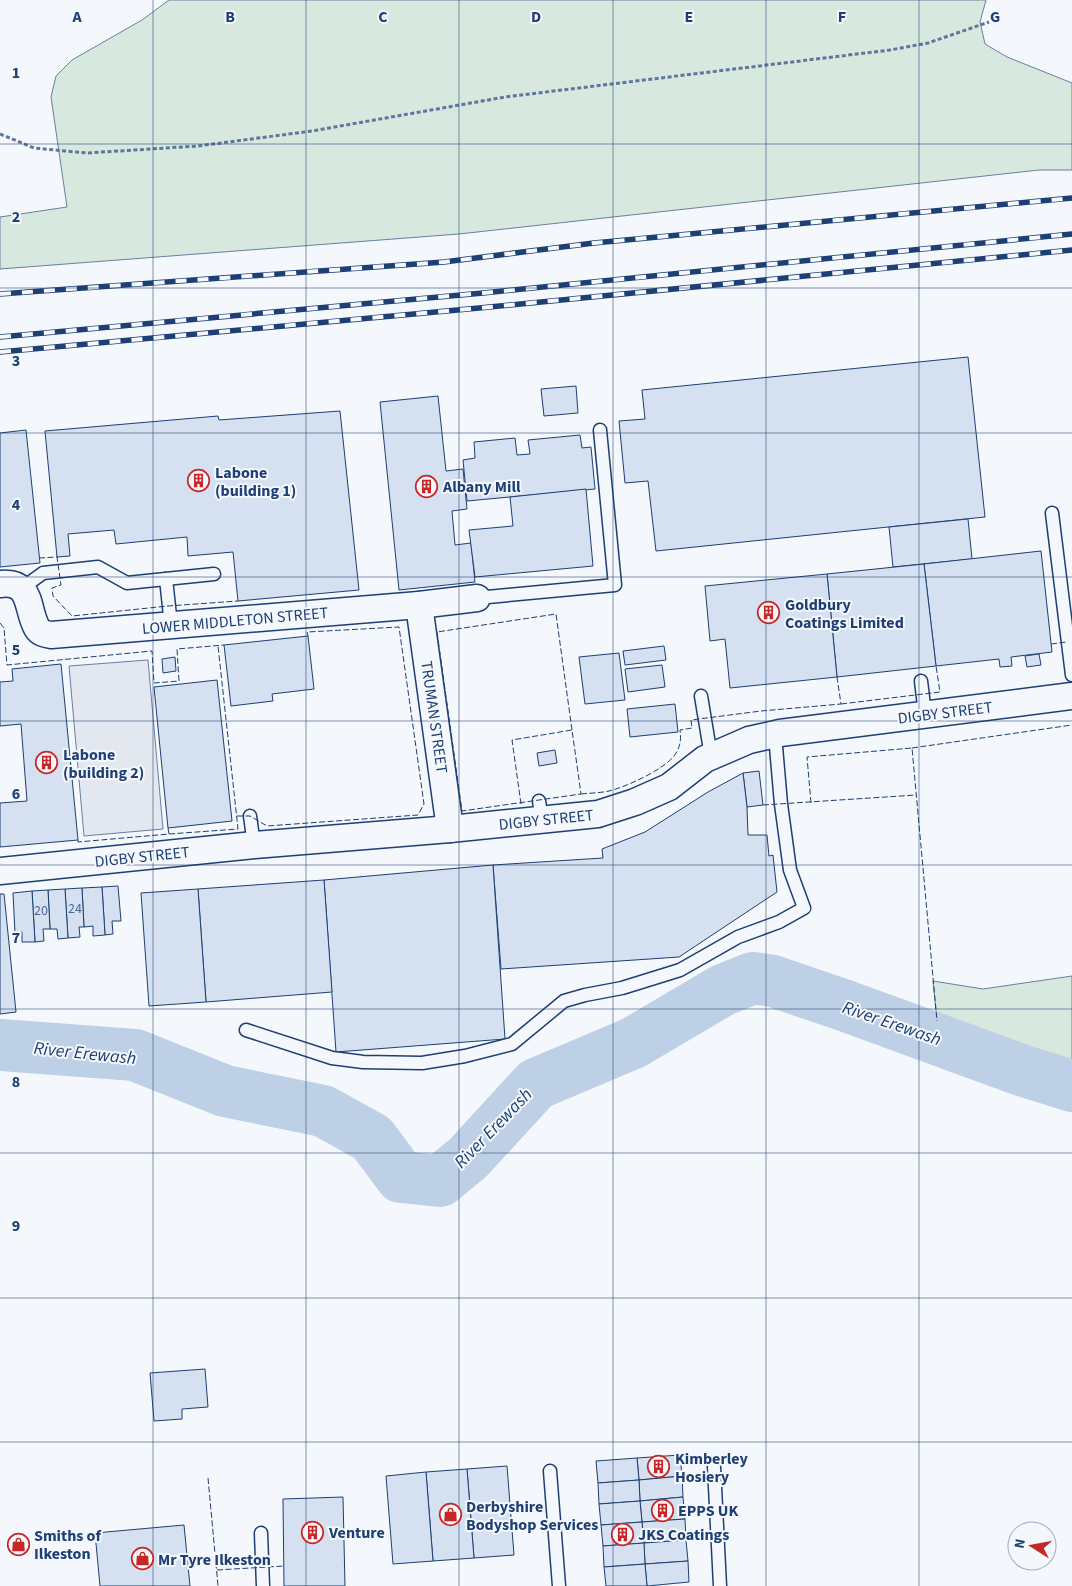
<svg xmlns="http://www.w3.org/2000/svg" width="1072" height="1586" viewBox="0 0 1072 1586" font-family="'Source Sans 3',sans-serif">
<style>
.green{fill:#d7e8df;stroke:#687fa3}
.parking{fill:#e3e8f0;stroke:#687fa3}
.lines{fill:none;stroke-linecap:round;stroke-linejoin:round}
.river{stroke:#bed0e5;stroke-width:52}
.building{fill:#d5e0f0;stroke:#1d3f73}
.service-casing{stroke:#1d3f73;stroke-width:15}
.minor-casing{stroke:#1d3f73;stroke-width:29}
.path{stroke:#5e769c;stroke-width:3;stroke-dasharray:4 2.5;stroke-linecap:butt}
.service{stroke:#f4f7fb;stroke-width:12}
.minor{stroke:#f4f7fb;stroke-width:26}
.rail-casing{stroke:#1d3f73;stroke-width:5.5}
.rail{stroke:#f4f7fb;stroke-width:4;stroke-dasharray:11;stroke-linecap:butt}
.fence{stroke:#1d3f73;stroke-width:1;stroke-dasharray:6 2.5;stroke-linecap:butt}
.grid{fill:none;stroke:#1d3f73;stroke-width:1;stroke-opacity:0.55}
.labels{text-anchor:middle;stroke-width:4;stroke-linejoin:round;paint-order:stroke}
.number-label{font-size:14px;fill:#4b6792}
.poi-label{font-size:16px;font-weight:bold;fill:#1d3f73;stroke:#f4f7fb;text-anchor:start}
.street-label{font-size:16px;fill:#1d3f73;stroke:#f4f7fb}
.water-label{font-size:18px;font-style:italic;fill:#1d3f73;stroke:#f4f7fb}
.grid-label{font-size:16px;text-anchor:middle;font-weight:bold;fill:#1d3f73;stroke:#f4f7fb;stroke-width:4;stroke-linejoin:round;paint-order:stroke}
</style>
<rect width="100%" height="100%" fill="#f4f7fb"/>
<g class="green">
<path d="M169,0h817l-6,22 5,22 22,13 65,26v87h-33l-580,64 -459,35v-52l67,-10 -16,-110 5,-21 16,-16 70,-40z"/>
<path d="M1072,976v92l-135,-47 -4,-40 50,8z"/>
</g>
<path class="parking" d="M148,660l15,169 -79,7 -15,-170z"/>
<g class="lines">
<path class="river" d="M0,1045l135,10 90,36 98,20 49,27 29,39 39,4 28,-23 68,-74 97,-41 90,-53 30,-12 20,3 73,25 178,65 48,15"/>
</g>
<g class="building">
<path d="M968,357l17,160 -329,34 -8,-70 -23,2 -6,-62 26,-2 -3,-29z"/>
<path d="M576,386l2,27 -34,3 -3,-27z"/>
<path d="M438,396l8,75 17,-2 4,40 -15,2 3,34 16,-2 4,39 -76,8 -19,-188z"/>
<path d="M340,411l19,179 -121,11 -5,-49 -45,4 -1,-19 -71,7 -2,-14 -46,4 2,22 -13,1 -12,-126 173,-15 1,4z"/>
<path d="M26,430l14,133 -40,4v-134z"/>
<path d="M580,435l2,13 9,-1 4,42 -128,12 -4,-41 12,-2 -1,-16 41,-4 2,17 13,-1 -2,-14z"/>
<path d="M586,489l7,77 -118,11 -6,-47 44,-4 -3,-29z"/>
<path d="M968,519l4,40 -79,8 -4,-40z"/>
<path d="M1041,551l11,101 -41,5 1,9 -12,1 -1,-8 -63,7 -12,-102z"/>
<path d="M924,564l12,102 -99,11 -10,-103z"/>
<path d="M827,574l10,103 -107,11 -5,-49 -15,2 -5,-55z"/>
<path d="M308,636l6,53 -42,5 1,7 -42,5 -7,-61z"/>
<path d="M664,646l2,14 -41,5 -2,-14z"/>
<path d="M619,653l6,47 -40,4 -6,-47z"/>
<path d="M1039,654l2,11 -14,2 -2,-11z"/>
<path d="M175,657l1,14 -13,2 -1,-14z"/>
<path d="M61,664l17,176 -78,7v-44l27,-2 -6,-77 -21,2v-44l13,-1 -1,-12z"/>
<path d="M662,665l3,22 -37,5 -3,-23z"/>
<path d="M217,680l15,141 -64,7 -14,-141z"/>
<path d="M675,704l3,28 -48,5 -3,-28z"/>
<path d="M555,750l2,13 -18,3 -2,-13z"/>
<path d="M759,771l4,34 -16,2 -4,-34z"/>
<path d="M743,773l4,34 1,28h19l2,21 4,-1 4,37 -98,65 -178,12 -8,-104 110,-7 -1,-9 43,-17 63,-40z"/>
<path d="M493,865l12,174 -169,13 -12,-172z"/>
<path d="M324,880l8,112 -126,10 -8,-113z"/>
<path d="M118,886l3,35h-9l1,13 -8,1 -3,-48z"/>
<path d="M102,887l3,48 -12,1v-10l-9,1 -2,-39z"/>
<path d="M82,888l2,39h-5l1,10 -12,1 -3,-49z"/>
<path d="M65,889l3,49 -10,1 -1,-10h-7l-2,-39z"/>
<path d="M198,889l8,113 -57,4 -8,-113z"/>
<path d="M48,890l2,39h-7l1,12 -9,1 -3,-51z"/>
<path d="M32,891l3,51h-13v-10l-7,1 -2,-40z"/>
<path d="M0,894h4l12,118 -16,2z"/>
<path d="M205,1369l3,38 -26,2v10l-28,2 -4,-48z"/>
<path d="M680,1455l2,21 -43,4 -2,-22z"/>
<path d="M637,1458l2,22 -41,3 -2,-22z"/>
<path d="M507,1466l7,89 -40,3 -7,-89z"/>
<path d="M467,1469l7,89 -41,3 -7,-89z"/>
<path d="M426,1472l7,89 -40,3 -7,-88z"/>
<path d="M682,1476l1,21 -43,4 -1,-21z"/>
<path d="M639,1480l1,21 -41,3 -1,-21z"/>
<path d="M343,1497l2,89h-61l-1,-87z"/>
<path d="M683,1497l2,22 -43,3 -2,-21z"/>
<path d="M640,1501l2,21 -41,3 -2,-21z"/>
<path d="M685,1519l1,21 -42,3 -2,-21z"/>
<path d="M642,1522l2,21 -41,3 -2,-21z"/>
<path d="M184,1525l6,61h-90l-5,-53z"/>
<path d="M686,1540l2,21 -43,3 -1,-21z"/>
<path d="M644,1543l1,21 -41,3 -1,-21z"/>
<path d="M688,1561l1,21 -42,4 -2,-22z"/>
<path d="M645,1564l2,22h-41l-2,-19z"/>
</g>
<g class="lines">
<defs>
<g id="service">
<path d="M1052,513l20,162"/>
<path d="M166,579l5,46"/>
<path d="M21,589l22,-16 55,-6 29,16 87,-9"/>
<path d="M477,598l138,-13 -15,-155"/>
<path d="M921,681l4,33"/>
<path d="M701,696l10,60"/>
<path d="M539,801l3,19"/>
<path d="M250,816l4,29"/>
<path d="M246,1030l86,28 31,4 59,1 43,-7 47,-12 52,-43 21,-6 37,-7 58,-18 58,-33 41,-15 25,-14 -14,-38 -9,-66 -6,-69"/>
<path d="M714,1467l6,119"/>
<path d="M550,1471l9,115"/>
<path d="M261,1533l2,53"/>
</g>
<g id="minor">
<path d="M0,584c33,-4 26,25 37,44 3,5 8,6 14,7l368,-30 58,-7"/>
<path d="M419,605l31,224"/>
<path d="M0,871l254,-26 196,-16 148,-15 37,-12 34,-15 36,-28 21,-9 23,-10 31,-7 292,-37"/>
</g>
</defs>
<use href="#service" class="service-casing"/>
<use href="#minor" class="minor-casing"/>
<path class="path" d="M0,134l34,14 53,5 111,-7 114,-15 193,-34 385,-47 38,-7 61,-21"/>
<use href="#service" class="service"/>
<use href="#minor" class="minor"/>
<defs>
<g id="rail">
<path d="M0,294l444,-32 150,-19 478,-45"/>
<path d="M0,337l483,-44 589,-59"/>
<path d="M0,352l479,-44 593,-58"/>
</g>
</defs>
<use href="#rail" class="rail-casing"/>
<use href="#rail" class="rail"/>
<g class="fence">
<path d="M39,558l18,-1 4,28 -9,3 1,8 19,20 96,-10 70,-5"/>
<path d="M0,623l4,5 3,37 145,-14 2,32 25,-2 -2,-32 47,-4"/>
<path d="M1051,644l16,-2"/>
<path d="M841,704l99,-12 -4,-26"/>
<path d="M912,748l160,-23"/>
<path d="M581,794c9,-1 19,-1 28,-3 17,-4 59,-23 67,-38 5,-8 5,-15 4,-23l12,-2 -1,-8 70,-9 80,-7 -4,-27"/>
<path d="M811,803l-4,-46 105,-9 25,273"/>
<path d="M521,804l-9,-64 60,-10 9,64 -119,17 -25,-179 119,-18 16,116"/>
<path d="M763,805l153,-10"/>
<path d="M237,816h13l17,10 151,-11 6,-11 -25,-177 -92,5 1,4"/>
<path d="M169,834l69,-5 -20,-183"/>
<path d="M78,840v2l91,-8 -1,-6"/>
<path d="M208,1478l10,108"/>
<path d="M217,1570l67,-4"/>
</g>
</g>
<path class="grid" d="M153,0v1586M306,0v1586M459,0v1586M613,0v1586M766,0v1586M919,0v1586M0,144h1072M0,288h1072M0,433h1072M0,577h1072M0,721h1072M0,865h1072M0,1009h1072M0,1153h1072M0,1298h1072M0,1442h1072"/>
<defs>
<symbol id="building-ring" viewBox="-11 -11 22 22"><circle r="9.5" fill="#f4f7fb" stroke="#c62828" stroke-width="1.5"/><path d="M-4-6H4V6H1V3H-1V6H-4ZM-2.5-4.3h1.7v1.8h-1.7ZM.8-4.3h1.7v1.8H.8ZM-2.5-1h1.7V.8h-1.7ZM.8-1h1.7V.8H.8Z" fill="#c62828"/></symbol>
<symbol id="shop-ring" viewBox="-11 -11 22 22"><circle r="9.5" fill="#f4f7fb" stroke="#c62828" stroke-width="1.5"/><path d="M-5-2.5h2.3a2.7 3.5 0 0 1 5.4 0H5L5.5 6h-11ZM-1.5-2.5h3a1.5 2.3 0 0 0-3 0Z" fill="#c62828"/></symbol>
</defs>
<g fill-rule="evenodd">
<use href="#building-ring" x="186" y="468" width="25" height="25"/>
<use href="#building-ring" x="414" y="474" width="25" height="25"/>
<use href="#building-ring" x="756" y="600" width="25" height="25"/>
<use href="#building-ring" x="34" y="750" width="25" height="25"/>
<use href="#building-ring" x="646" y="1454" width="25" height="25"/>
<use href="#building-ring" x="650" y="1498" width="25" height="25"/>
<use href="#shop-ring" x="438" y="1502" width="25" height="25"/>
<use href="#building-ring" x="300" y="1520" width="25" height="25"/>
<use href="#building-ring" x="610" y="1522" width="25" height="25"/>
<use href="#shop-ring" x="6" y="1532" width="25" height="25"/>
<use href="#shop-ring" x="130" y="1546" width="25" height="25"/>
</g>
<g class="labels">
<g class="number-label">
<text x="75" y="913">24</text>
<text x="41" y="915">20</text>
</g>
<g class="poi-label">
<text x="215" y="478">Labone<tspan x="215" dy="18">(building 1)</tspan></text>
<text x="443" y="492">Albany Mill</text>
<text x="785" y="610">Goldbury<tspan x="785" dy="18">Coatings Limited</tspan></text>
<text x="63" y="760">Labone<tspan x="63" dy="18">(building 2)</tspan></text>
<text x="675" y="1464">Kimberley<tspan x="675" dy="18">Hosiery</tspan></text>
<text x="466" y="1512">Derbyshire<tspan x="466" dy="18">Bodyshop Services</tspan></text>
<text x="678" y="1516">EPPS UK</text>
<text x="329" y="1538">Venture</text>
<text x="638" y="1540">JKS Coatings</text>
<text x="34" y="1541">Smiths of<tspan x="34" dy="18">Ilkeston</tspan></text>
<text x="158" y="1565">Mr Tyre Ilkeston</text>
</g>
<g class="street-label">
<text transform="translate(235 620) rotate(-5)" y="6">LOWER MIDDLETON STREET</text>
<text transform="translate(945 712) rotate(-7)" y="6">DIGBY STREET</text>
<text transform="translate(435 717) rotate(82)" y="6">TRUMAN STREET</text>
<text transform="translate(546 819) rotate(-6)" y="6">DIGBY STREET</text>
<text transform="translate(142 856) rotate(-6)" y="6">DIGBY STREET</text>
</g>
<g class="water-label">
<text transform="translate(892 1023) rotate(19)" y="6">River Erewash</text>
<text transform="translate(85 1053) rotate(6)" y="6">River Erewash</text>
<text transform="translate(493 1128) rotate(-46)" y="6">River Erewash</text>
</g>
</g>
<g class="grid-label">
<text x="77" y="22">A</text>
<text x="230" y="22">B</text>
<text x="383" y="22">C</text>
<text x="536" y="22">D</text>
<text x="689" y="22">E</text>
<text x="842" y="22">F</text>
<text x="995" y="22">G</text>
<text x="16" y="78">1</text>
<text x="16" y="222">2</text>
<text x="16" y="366">3</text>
<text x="16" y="510">4</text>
<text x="16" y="655">5</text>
<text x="16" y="799">6</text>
<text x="16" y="943">7</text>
<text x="16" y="1087">8</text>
<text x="16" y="1231">9</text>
</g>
<g transform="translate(1032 1546) rotate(281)"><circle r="24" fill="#f4f7fb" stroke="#9eadc5"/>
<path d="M0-4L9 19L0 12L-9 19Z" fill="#c62828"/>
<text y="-8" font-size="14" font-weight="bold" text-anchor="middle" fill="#1d3f73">N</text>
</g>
</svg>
